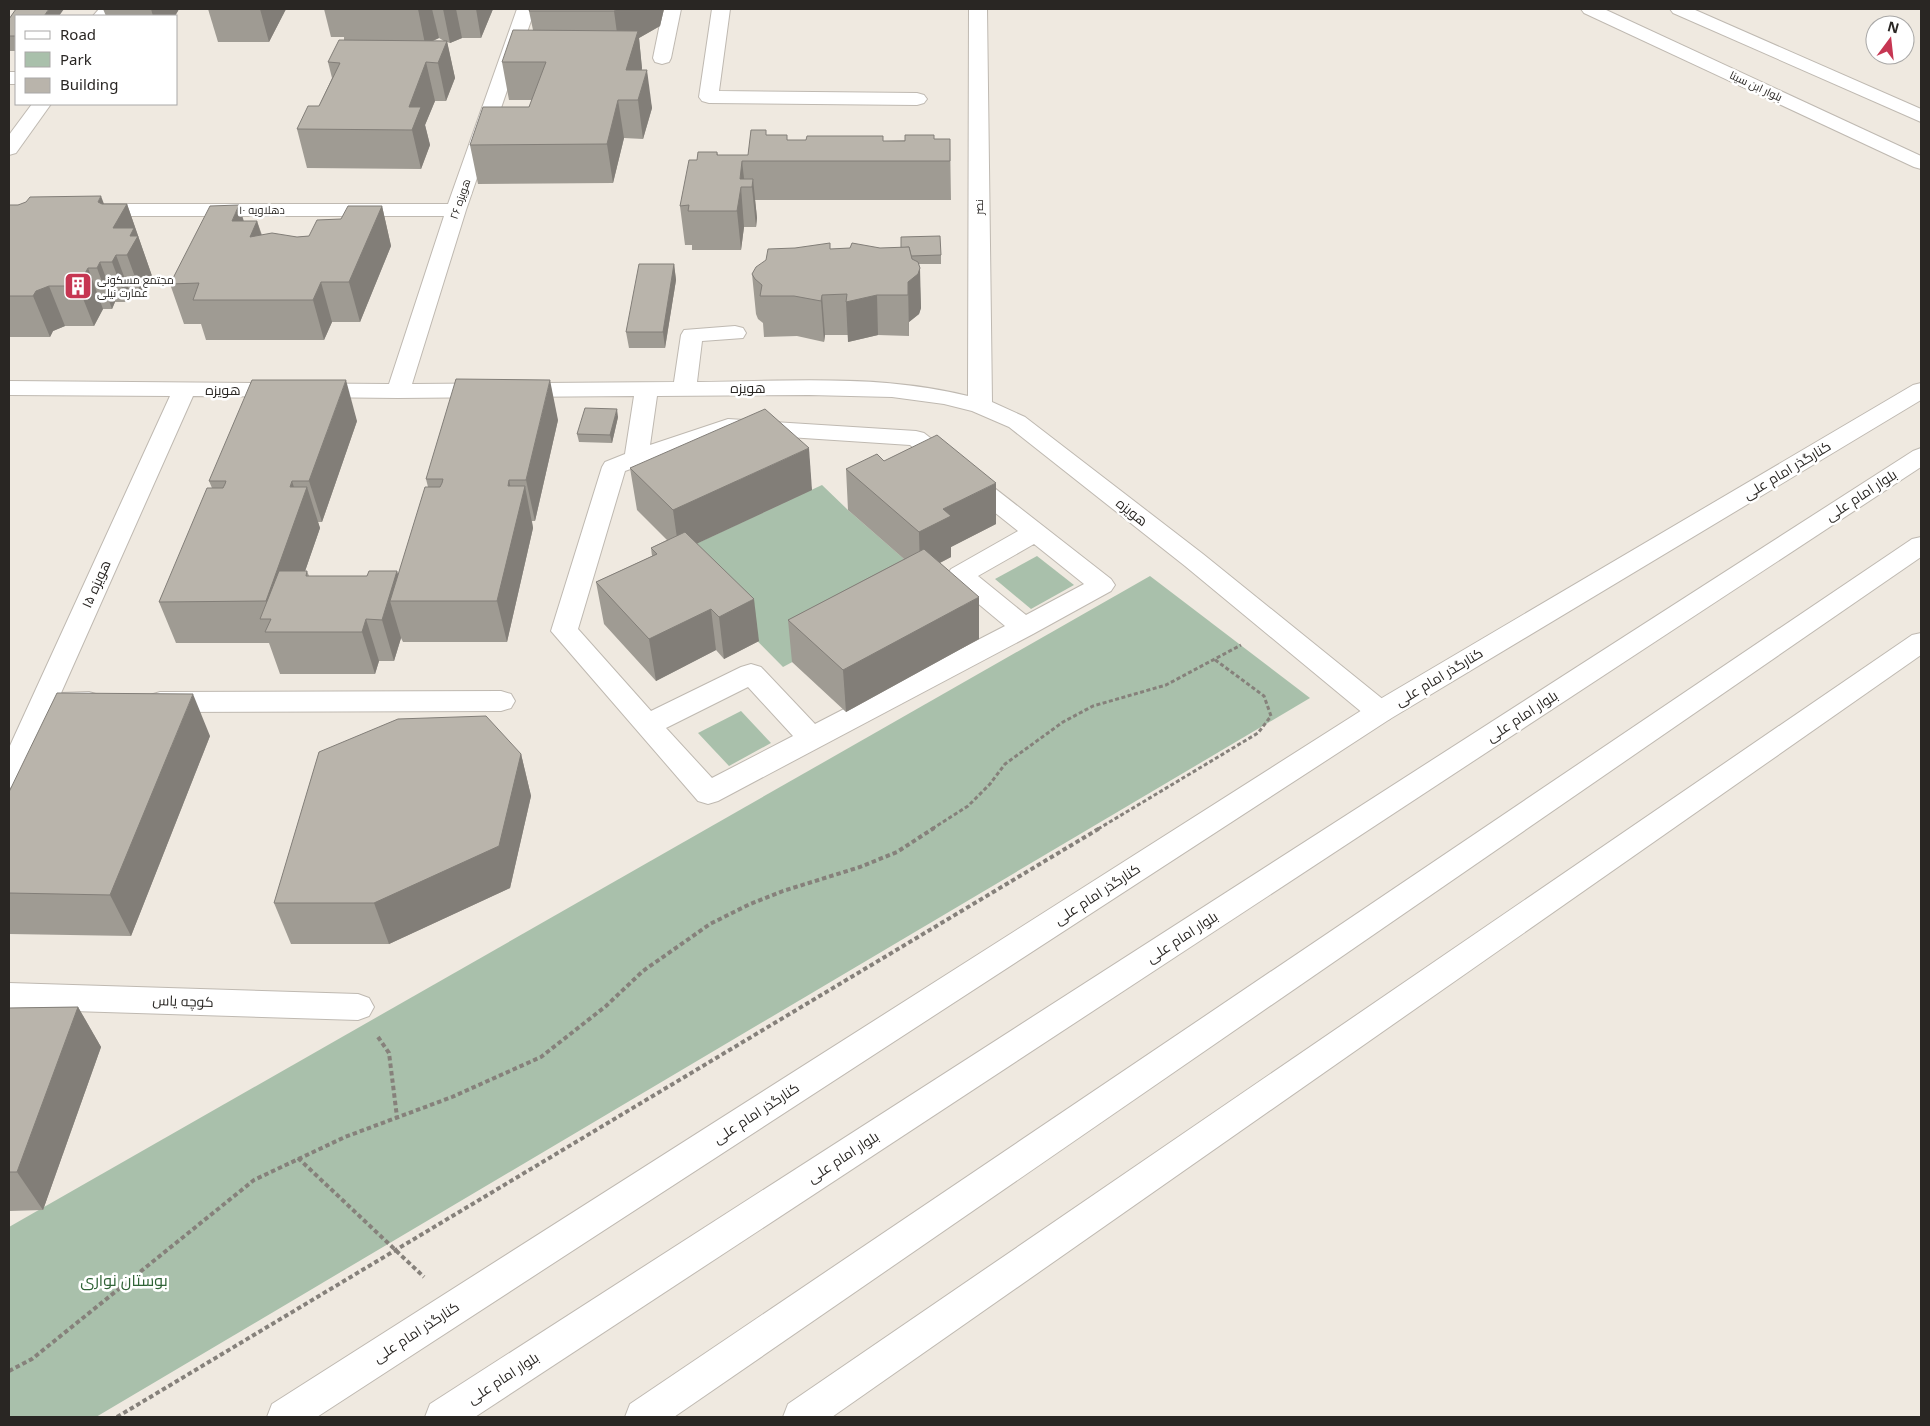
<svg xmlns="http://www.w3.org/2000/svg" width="1930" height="1426" viewBox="0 0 1930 1426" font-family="'Noto Sans',Cairo,sans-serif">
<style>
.green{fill:#a9c0ab}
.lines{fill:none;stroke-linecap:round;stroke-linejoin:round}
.minor-casing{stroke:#bfb9b1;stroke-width:2}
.major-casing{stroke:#bfb9b1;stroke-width:2}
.path-far1{stroke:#86817b;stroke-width:3;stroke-dasharray:4 2.5;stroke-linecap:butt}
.path{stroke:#86817b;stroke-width:4;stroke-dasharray:4.5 3;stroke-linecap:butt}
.minor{fill:#fff;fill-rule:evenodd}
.major{fill:#fff;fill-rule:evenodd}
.wall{fill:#9f9b93;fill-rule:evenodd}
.shaded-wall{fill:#827e78}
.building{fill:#b9b4ab;stroke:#827e78}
.labels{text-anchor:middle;stroke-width:5;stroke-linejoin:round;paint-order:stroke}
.far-street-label{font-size:11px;fill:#292623;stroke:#fff}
.far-poi-label{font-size:11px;fill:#292623;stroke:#fff;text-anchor:start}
.street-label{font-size:14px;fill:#292623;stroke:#fff}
.near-park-label{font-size:16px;fill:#2e6235;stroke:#fff}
</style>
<rect width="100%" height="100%" fill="#efe9e0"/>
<g class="green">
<path d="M822,485l26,25 87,76 -152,81 -111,-112z"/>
<path d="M1037,556l37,29 -43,24 -36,-30z"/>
<path d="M1150,576l160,122 -1214,719h-87v-190z"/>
<path d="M741,711l30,32 -42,23 -31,-33z"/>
</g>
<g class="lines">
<defs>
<g id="minor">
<path d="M99,9h18l-6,7h-18z"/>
<path d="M517,9h18l-69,201 -54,174 262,-2 7,-47 3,-5 51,-4 8,2 3,5 -3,5 -41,3 -5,41c90,-1 184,-8 271,14l1,-387h18l5,393 33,15 178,137 187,151 4,7 -4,7 -10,3 -10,-3 -185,-153 -176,-139 -37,-16 -28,-7 -52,-7 -83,-2 -152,1 -7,49 78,-26 188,12 8,2 187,146 4,6 -4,6 -78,43 -315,167 -10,3 -10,-3 -147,-170 51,-164 3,-5 20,-8 9,-58 -236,2 -205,-2 -132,297 28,-1 10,3 4,7 -4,7 -10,3 -37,1 -33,72 -10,3v-40l161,-352 -161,-1v-14l380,3 55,-168h-351l-7,-2 -3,-4 3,-4 7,-2h355zM730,433l180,12 108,86 -67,38 -4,6 4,6 54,45 -190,98 -54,-57 -10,-3 -10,3 -90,44 -73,-82 47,-158zM1034,544l50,40 -58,31 -48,-39zM748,687l45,49 -81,42 -46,-50z"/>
<path d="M663,9h18l-10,49 -2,4 -7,2 -7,-2 -2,-4z"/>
<path d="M712,9h18l-11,82 198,2 7,2 3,4 -3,4 -7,2 -208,-2 -7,-2 -3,-4z"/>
<rect x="9" y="72" width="7" height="12"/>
<path d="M32,104h19l-35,49 -7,2v-20z"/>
<path d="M501,691l10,3 4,7 -4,7 -10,3 -341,1 -10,-3 -4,-7 4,-7 10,-3z"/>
<path d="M9,983l349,11 11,4 5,9 -5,9 -11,4 -349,-11z"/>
</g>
<g id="major">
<path d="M1581,9h23l317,147v13l-7,-2 -330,-154z"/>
<path d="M1670,9h23l228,100v13l-248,-109z"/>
<path d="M1921,383v17l-531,319 -1073,698h-50l5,-13 1098,-699 543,-320z"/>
<path d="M1921,448v19l-1446,950h-50l5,-13 1483,-953z"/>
<path d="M1921,537v20l-1247,860h-49l5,-13 1282,-865z"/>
<path d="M1921,633v22l-1089,762h-49l5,-13 1124,-769z"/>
</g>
</defs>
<use href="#minor" class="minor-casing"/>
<use href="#major" class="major-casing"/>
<g class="path-far1">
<path d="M932,829l36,-23 22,-22 15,-20 58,-42 30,-16 73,-21 75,-40"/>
<path d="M1098,829l160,-96 13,-17 -7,-20 -50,-37"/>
</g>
<g class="path">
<path d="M378,1037l11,16 8,64"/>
<path d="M298,1158l126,119"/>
<path d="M9,1371l23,-12 222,-179 91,-43 107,-40 89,-40 65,-51 37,-35 67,-47 40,-20 33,-13 77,-24 37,-15 37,-24"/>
<path d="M117,1417l983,-589"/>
</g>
<use href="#minor" class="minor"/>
<use href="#major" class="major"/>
</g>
<g class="wall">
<path d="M103,9h76l-4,7h-69z"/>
<path d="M208,9h78l-17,33h-51z"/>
<path d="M324,9h169l-12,29h-19l-12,5 -3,-1 8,36 -9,23h-11l-10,24 5,20 -9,24 -114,-1 -10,-39 22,-23 13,-28 -4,-16 16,-22v-3h-13zM439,38l5,3h-11z"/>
<path d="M530,9h134l-4,17 -21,12 3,32 10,38 -9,31 -19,-1 -11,45 -135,1 -8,-39 59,-38 3,-7h-23l-7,-38 31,-32 -4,-19z"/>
<path d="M16,16v35h-7v-32z"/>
<path d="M767,135l21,5h18l77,-4v5l67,-2 1,61h-196l2,18 -1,9h-12l-3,23h-49v-5h-7l-5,-39 17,-46 20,-8 1,3h30z"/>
<path d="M104,204h23l25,72 -10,20 -11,-1 -4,7h-12l-3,7h-9l-9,17h-29l-12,5 -3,6h-41v-132z"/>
<path d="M382,206l9,40 -31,76h-28l-8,18h-118l-5,-16h-17l-14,-40 74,-63h13l5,14 35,2 12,-1 32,-17z"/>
<path d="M901,248l40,7v9h-22l2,44 -2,6 -10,8v14l-31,-1 -30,7v-7h-23l-1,7 -27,-6 -33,1 -1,-14 -5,-4 -2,-5 -4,-40 79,-25z"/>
<path d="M674,264l2,16 -11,68h-36l-3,-16z"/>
<path d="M618,417l-6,26 -33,-1 -2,-8z"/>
<path d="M558,420l-23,101h-3l1,7 -26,114h-104l-2,-4 -7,23h-15l-4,13h-95l-11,-31h-93l-17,-41 53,-114 -3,-7 148,-60 -35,101h-4l2,6 -15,43h2l2,5h58l30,-5 1,4 30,-88 -2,-8z"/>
<path d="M884,461l112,63 -45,23v10l-11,6 39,76 -133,73 -54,-50 -4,-42 116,-61 -56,-49 -2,-41z"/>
<path d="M630,468l182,22 -115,53 62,98 -35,18 -8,-9 -60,31 -52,-57 -8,-42 56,-26 -1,-8 16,-8 -30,-30z"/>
<path d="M210,736l-79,200 -122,-2v-142z"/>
<path d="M521,754l10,42 -21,92 -121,56h-98l-17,-41z"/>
<path d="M78,1007l23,40 -58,163 -34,1v-203z"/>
</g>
<g class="shaded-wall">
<path d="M49,9h15l-5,7h-15z"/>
<path d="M151,9h28l-4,7h-22z"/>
<path d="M260,9h26l-17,33z"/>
<path d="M418,9h14l7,29 -14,6z"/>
<path d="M443,9h13l6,29 -12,5z"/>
<path d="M476,9h17l-12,29z"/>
<path d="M618,9h46l-4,17 -21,12 3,30 -9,32 -14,-52 -5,-37z"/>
<path d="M447,41l8,37 -9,23 -8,-38z"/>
<path d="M426,62l9,39 -10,24 5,20 -9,24 -9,-39 -3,-23z"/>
<path d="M647,70l5,38 -9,31 -5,-39z"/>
<path d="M618,100l6,38 -11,45 -6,-39z"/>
<path d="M742,161l3,26 -5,-8z"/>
<path d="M753,179l4,39 -1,9 -4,-40z"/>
<path d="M741,187l3,40 -3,23 -4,-39z"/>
<path d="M101,196l15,40 -18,-34z"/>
<path d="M127,204l25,72 -10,20 -15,-41 -14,-27z"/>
<path d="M239,205l12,40 -19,-24z"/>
<path d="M382,206l9,40 -31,76 -11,-40z"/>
<path d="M257,221l12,40 -19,-24z"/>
<path d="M116,255l15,40 -4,7 -15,-40z"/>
<path d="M100,262l15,40 -3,7 -15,-41z"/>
<path d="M674,264l2,16 -11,68 -2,-16z"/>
<path d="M88,268l15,41 -9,17 -16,-40z"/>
<path d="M920,268l1,40 -2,6 -10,8v14l-1,-54z"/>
<path d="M321,282l11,40 -8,18 -11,-40z"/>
<path d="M49,286l16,40 -12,5 -3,6 -17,-41 3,-5z"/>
<path d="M822,295l3,40 -1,7 -3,-41z"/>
<path d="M877,295l1,40 -30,7 -2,-40z"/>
<path d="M346,380l11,41 -35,101 -13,-41z"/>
<path d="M550,380l8,40 -23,101 -9,-41z"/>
<path d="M617,409l1,8 -6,26 -2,-8z"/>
<path d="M809,448l3,42 -133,62 -6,-42z"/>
<path d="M509,480l8,38 8,-32 8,42 -26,114 -10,-41z"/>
<path d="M292,481l8,25 7,-19 13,41 -36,104h-7l-11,-31z"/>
<path d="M996,483v41l-45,23v10l-31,16 -1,-41 24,-23z"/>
<path d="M397,571l9,30h-16l11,37 -7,23 -12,-41z"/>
<path d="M979,597v42l-133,73 -3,-42z"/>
<path d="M754,599l5,42 -35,18 -5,-42z"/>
<path d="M711,609l5,41 -60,31 -7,-42z"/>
<path d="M366,619l13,42 -4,13 -13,-42z"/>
<path d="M193,694l17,42 -79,200 -21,-41z"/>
<path d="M521,754l10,42 -21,92 -121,56 -15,-41z"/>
<path d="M78,1007l23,40 -58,163 -26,-38z"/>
</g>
<g class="building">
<path d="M16,9h33l-5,7h-28v20h-7v-17z"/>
<path d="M530,9h88l-4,2h-85z"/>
<path d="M513,30l125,1 -12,39h21l-9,30h-20l-11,44 -137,1 13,-38h46l17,-45h-44z"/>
<path d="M339,40l108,1 -9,22 -12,-1 -17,45h12l-9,23 -115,-1 11,-23h11l21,-43 -12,-1z"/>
<path d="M751,130h15v5h21v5h19l1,-4h76v5h22v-6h29v4h16v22h-208l-2,18h13l-1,8h-11l-4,24h-49l1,-6 -9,1 9,-46h8l1,-8h19v3h31z"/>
<path d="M101,196l-3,6 4,2h25l-14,24h21l-4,8h8l-11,19h-11l-4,7h-12l-3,6h-9l-10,18h-29l-13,5 -3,5h-24v-91h9l8,-3 4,-5z"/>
<path d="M239,205l-7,16h25l-7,16 22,-4 25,4 12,-1 8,-16 24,-1 7,-13h34l-33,76h-28l-8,18h-120l6,-17 -29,1 40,-78z"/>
<path d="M940,236l1,19 -30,1 -2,-9 -8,1v-11z"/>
<path d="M830,243v6l20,-1 2,-5 28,5 29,-1 3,12 6,3 2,6 -2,6 -10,8v13h-31l-31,7 1,-8 -25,1 -1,6 -27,-5h-34l2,-11 -7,-6 -3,-5 4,-7 10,-7 2,-11 27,-1z"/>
<path d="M639,264h35l-11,68h-37z"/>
<path d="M456,379l94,1 -24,100h-17l-1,6h17l-28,115h-107l35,-114h15l2,-4 1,-4h-17z"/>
<path d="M252,380h94l-37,101h-17l-2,6h17l-41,114 -107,1 48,-114h16l2,-4 1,-3h-17z"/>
<path d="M585,408l32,1 -7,26 -33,-1z"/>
<path d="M765,409l44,39 -136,62 -43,-42z"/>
<path d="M937,435l59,48 -53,26 8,7 -32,16 -73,-63 31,-15 7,7z"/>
<path d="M685,532l69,67 -35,18 -8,-8 -62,30 -53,-57 61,-28 -6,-6z"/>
<path d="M924,549l55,48 -136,73 -55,-50z"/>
<path d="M279,571h28l-1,5h61l2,-5h28l-15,49 -16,-1 -4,13h-97l6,-13h-11z"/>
<path d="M57,693l136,1 -83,201 -101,-2v-101z"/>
<path d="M486,716l35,38 -22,92 -125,57h-100l45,-151 79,-33z"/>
<path d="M78,1007l-61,165h-8v-164z"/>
</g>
<defs>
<symbol id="building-square" viewBox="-11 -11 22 22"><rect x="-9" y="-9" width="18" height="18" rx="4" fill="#c63652" stroke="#fff"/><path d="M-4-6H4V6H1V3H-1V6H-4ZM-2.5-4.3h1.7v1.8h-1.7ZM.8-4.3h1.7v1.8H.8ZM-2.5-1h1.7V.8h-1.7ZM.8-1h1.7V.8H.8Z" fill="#fff"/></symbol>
</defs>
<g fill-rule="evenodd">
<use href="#building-square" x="62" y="270" width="32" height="32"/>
</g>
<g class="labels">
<g class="far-street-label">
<text transform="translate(1756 86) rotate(25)" y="4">بلوار ابن سینا</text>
<text transform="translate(460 199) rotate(-71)" y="4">هویزه ۲۶</text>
<text transform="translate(979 207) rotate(-90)" y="4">نصر</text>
<text x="262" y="214">دهلاویه ۱۰</text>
</g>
<g class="far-poi-label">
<text x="97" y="284">مجتمع مسکونی<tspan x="97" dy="13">عمارت نیلی</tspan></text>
</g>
<g class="street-label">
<text x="748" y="393">هویزه</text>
<text x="223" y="395">هویزه</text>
<text transform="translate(1787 470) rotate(-31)" y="5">کنارگذر امام علی</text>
<text transform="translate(1861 495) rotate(-33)" y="5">بلوار امام علی</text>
<text transform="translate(1132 512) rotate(38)" y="5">هویزه</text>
<text transform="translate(96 584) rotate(-66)" y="5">هویزه ۱۵</text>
<text transform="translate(1439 677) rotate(-31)" y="5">کنارگذر امام علی</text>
<text transform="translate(1522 716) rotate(-33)" y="5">بلوار امام علی</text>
<text transform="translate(1097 894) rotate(-33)" y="5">کنارگذر امام علی</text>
<text transform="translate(1182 937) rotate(-33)" y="5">بلوار امام علی</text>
<text transform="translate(183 1001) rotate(2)" y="5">کوچه یاس</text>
<text transform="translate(756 1113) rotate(-33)" y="5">کنارگذر امام علی</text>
<text transform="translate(843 1157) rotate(-33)" y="5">بلوار امام علی</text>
<text transform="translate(416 1332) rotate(-33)" y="5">کنارگذر امام علی</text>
<text transform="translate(503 1378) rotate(-33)" y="5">بلوار امام علی</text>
</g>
<g class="near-park-label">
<text x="124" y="1286">بوستان نواری</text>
</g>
</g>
<rect width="1930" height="1426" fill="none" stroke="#292623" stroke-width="20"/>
<rect x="15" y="15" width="162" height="90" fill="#ffffff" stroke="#a9a8a7"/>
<rect x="25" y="31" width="25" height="8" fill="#ffffff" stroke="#a9a8a7"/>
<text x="60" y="40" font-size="15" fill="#292623">Road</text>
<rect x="25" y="52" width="25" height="15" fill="#a9c0ab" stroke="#a9a8a7"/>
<text x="60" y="65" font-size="15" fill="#292623">Park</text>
<rect x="25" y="78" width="25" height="15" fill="#b9b4ab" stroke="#a9a8a7"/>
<text x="60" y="90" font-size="15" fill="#292623">Building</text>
<g transform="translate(1890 40) rotate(15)"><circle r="24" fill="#ffffff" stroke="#a9a8a7"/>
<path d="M0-4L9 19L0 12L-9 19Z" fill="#c63652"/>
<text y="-8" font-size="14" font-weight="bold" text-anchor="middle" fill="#292623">N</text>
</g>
</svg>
